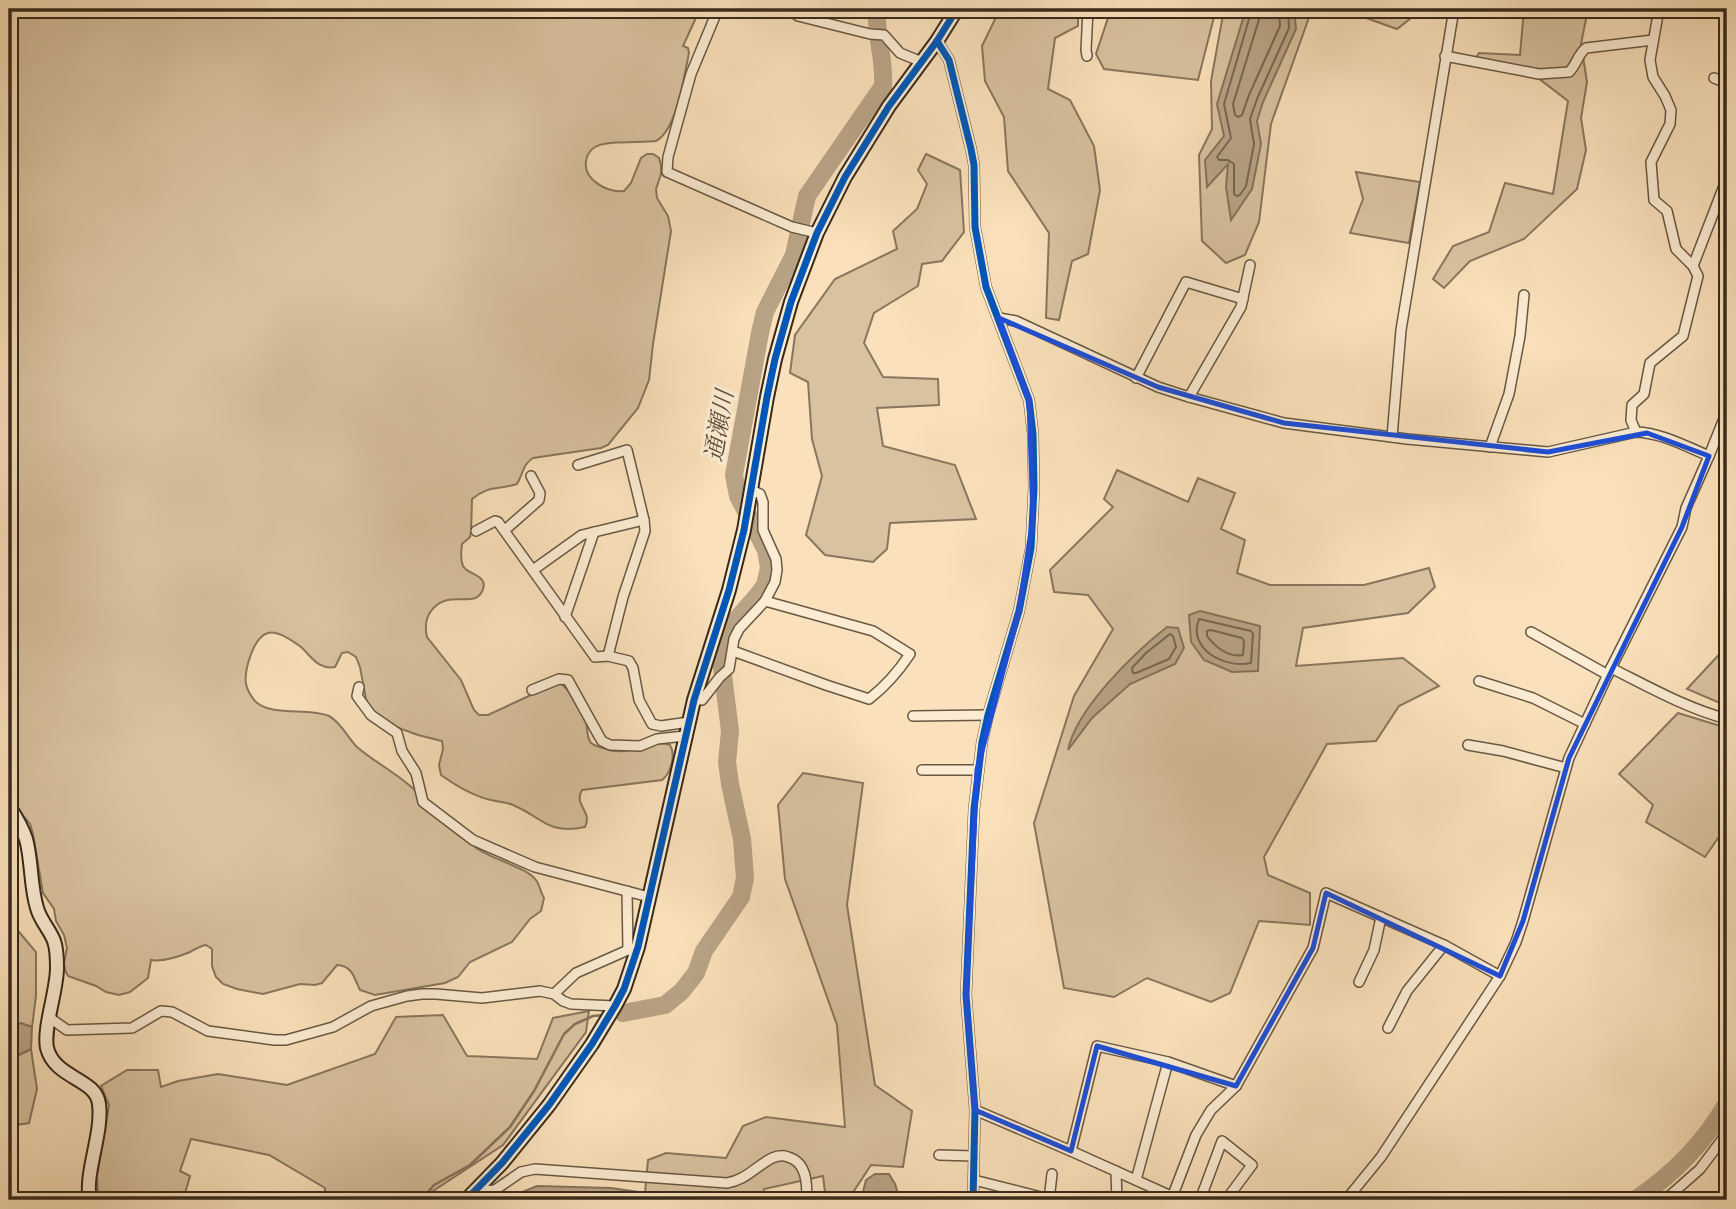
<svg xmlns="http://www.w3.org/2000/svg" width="1736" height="1209" viewBox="0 0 1736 1209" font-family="'IM FELL French Canon','Noto Serif JP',serif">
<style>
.green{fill:#d9c2a0;stroke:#88765e;stroke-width:2}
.water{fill:#b8a385;stroke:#85735b;stroke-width:2}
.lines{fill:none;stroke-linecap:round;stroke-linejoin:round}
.shore{stroke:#786650;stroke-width:2}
.stream{stroke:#85735b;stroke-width:2.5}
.river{stroke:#b8a385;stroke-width:18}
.street-casing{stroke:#685843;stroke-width:12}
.secondary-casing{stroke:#382a1b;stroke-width:16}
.street{stroke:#fcecd3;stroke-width:9}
.secondary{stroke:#fcecd3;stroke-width:12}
.cycleway-casing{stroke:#fcecd3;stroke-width:11}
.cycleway{stroke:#0057b8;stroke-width:7}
.marked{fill:none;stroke:#1d4ed8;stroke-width:5;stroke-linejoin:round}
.labels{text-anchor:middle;stroke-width:6;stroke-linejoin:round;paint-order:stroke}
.water-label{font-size:24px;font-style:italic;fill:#5e4e3b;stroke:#fcecd3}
</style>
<rect width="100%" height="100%" fill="#fae1bb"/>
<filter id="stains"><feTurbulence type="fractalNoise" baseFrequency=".00286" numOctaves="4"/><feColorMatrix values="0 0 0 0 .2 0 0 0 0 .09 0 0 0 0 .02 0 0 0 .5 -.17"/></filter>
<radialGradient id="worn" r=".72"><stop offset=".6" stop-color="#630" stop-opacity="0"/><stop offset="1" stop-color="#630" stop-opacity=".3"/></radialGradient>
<g class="green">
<path d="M9,9h691l-17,37 5,2 1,5c-5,23 -12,77 -33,88 -15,2 -49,-1 -61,6 -5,3 -8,8 -9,14 -3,19 22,32 38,30l7,-8 10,-25 6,-4h6l6,4 2,7v9l-5,15 1,9 11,18 3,15 -18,113 -4,36 -11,28 -30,37 -7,3 -68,10c-10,6 -10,16 -16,26 -19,6 -28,1 -45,15l-1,33 -1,5 -8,7c-1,7 -2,15 1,22 5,9 25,9 20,23 -7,22 -35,-2 -52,22 -6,8 -6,17 -4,26l34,43 13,30 5,5h9l71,-33c9,6 24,29 27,40 2,7 0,15 5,21 4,3 11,5 15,6 23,9 45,-12 64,-4 6,10 1,28 -8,35l-80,10c-9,16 11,20 3,37 -38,8 -43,-10 -72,-22 -7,-3 -15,-3 -22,-5 -18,-4 -36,-15 -50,-25l-2,-10 4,-16 -1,-8 -24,-6 -33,-12 -15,-15 -4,-9 -6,-32 -4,-10 -8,-5 -6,1 -7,14c-17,3 -23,-10 -34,-20 -8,-6 -24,-17 -33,-14 -15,4 -24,38 -22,51 1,6 6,14 10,18 17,15 53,5 73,14 11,5 19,22 28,31 16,14 36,24 52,38 8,6 14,15 22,23 14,13 29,27 44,39 15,12 51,20 60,32 5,5 5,13 9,19l-3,13 -11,8 -18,23 -42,20 -12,15 -13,6 -70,12 -15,-5c-6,-12 -7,-24 -23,-25l-15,18 -7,2 -15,-1 -37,10 -26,-5 -14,-5 -7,-7 -4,-11v-17l-6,-4c-6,1 -10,4 -16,7 -12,5 -26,10 -39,8l-3,18 -18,14 -11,3 -13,-3 -10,-6 -28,-10 -3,-6 -1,-7 3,-15 -3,-13 -8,-14 -2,-12 -11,-16 -10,-59 -3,-10 -21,-26z"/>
<path d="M1004,9h74v17l-23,12 -7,51 22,11 24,46 6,44 -12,64 -16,7 -13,59 -13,-2 3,-85 -41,-62 -4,-54 -19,-36 -3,-35 16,-33z"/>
<path d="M1111,9h105l-18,71 -94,-11 -8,-15z"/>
<path d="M1224,9h88l-41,115 -12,98 -14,33 -19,8 -24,-22 -3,-86 13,-26 -1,-48z"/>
<path d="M1341,9h68l2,9 -14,11z"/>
<path d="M1524,9h64l-7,35 6,38 -6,36 5,32 -9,39 -53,50 -54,22 -26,27 -11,-9 20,-33 36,-14 16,-49 48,11 15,-93 -30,-23 -67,-13 8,-12 41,2z"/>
<path d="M926,154l34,16 4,62 -22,29 -20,3 -4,22 -44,27 -10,30 19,34 55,2 1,26 -62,3 6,38 72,19 21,54 -86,4 -3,26 -14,13 -48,-7 -19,-20 16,-59 -10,-37 -4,-57 -18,-9 5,-38 40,-56 62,-30 -4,-18 24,-22 10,-25 -9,-14z"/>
<path d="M1356,172l64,10 -11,61 -59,-10 13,-34z"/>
<path d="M1117,470l71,32 10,-24 37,15 -14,36 24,11 -8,33 33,12h94l65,-17 6,19 -27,26 -105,15 -7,38 107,-8 36,28 -40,20 -23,35 -49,3 -63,113 4,18 42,18v32l-51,-4 -29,72 -19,9 -64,-24 -33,19 -50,-9 -30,-165 40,-127 39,-67 -25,-34 -34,-3 -4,-22 63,-63 -9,-8z"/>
<path d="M1727,646v60l-40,-17z"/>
<path d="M1678,713l49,15v97l-22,32 -59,-35 7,-17 -34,-31z"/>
<path d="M803,773l60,10 -16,122 28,180 37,26 -9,56 -32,-2 -21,32 1,3h-25l-3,-24 -59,13 -1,11h-68l-50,-7 3,-33 18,-7 60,5 17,-32 23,-9 79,10 -8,-102 -52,-146 -7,-74z"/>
<path d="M9,920l27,32v44l-4,31 -11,-3 -12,3z"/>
<path d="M589,1011l-3,21 -83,113 -76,50 -4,5h-98v-12l-56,-33 -78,-16 -11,32 10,5 -7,24h-85l-1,-24 12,-71 -8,-19 26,-16h31l3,17 17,-6 40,-7 69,11 88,-31 21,-37 47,-2 24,41 70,3 16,-41z"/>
<path d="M31,1049l6,40 -8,34 -20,3v-66z"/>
</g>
<g class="water">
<path d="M1246,9h48l2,20 -33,73 -6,19 4,23 -9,45 -21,31 -5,-33 2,-23 -21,23 -2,-27 19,-24 -7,-32z"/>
<path d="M1200,611l60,15 -2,45 -26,1 -28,-12 -13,-18 -2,-27z"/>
<path d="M1167,627l11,1 6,20 -9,16 -45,20 -38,34 -24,32c8,-41 66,-97 99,-123z"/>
<path d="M21,1023l11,4 -1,22 -22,11v-33z"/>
<path d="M875,1174h14l6,10 5,16h-39l5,-20z"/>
<path d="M537,1186l74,2 84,12h-182l9,-8z"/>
</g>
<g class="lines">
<g class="shore">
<path d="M1252,9l-28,95 7,34 -14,19 2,3h9l6,4v30l3,2 3,-1 6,-9 8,-42 -4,-25 7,-20 32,-71 -1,-19"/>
<path d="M1261,9l-1,7 -27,88 2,11 3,2 4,-2 7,-20 31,-69 -1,-17"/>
<path d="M1199,619l52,12 2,3 -2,29c-26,6 -64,-14 -52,-44z"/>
<path d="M1211,630l31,8 2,3 -1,14c-14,3 -28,-8 -36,-19v-5z"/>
<path d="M1170,634l3,2 3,11 -7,12 -33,14h-3l-1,-5 14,-15z"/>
<path d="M523,1200l16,-7 71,2 37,5"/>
</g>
<path class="stream" d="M421,1200l13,-15 36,-20 40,-38 24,-36 30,-57 11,-10 18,-8 11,-1"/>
<g class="river">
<path d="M623,1013l42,-8 17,-14 14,-18 8,-22 37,-54 4,-19 -3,-39 -12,-55 -3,-22 3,-31 -8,-64v-13l6,-25 29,-33 8,-11 4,-17 -3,-18 -28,-54 -4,-21 26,-142 5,-21 29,-57 13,-59 76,-110c2,-26 -8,-52 -6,-77"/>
<path d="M1635,1200c37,-25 70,-58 92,-97"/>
</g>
<defs>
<g id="street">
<path d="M718,9l-27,65 -23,83 -1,15 125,55 25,6"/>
<path d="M789,9l9,7 72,18 14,1 16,18 22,9"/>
<path d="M937,41l12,19 22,89 3,16 1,62 11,60 43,113 4,34 1,54 -3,60 -12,63 -31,104 -6,27 -8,67 -8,186 9,115 -2,90"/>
<path d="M1087,56l-1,-6 2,-41"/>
<path d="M1445,56l94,18 30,-2c8,-8 9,-18 17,-24l67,-8"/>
<path d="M1714,78l5,2 8,2"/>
<path d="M1693,266l34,-88"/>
<path d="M999,318l17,3 142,66 31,10 95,26 123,16 141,13 88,-20c26,1 49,14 73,24"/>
<path d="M1136,378l50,-96 57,17"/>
<path d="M1189,397l52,-90 9,-42"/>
<path d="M1636,432l-5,-12 1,-15 12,-11 6,-31 33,-27 15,-60 -5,-10 -17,-17 -9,-38 -13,-11 -3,-38 19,-38 1,-14 -6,-14 -12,-19 -3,-17 9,-51"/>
<path d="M1392,437l9,-107 53,-321"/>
<path d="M1490,447l19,-53 11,-58 4,-41"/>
<path d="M578,465l49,-15 17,70 1,11 -22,66 -15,59"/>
<path d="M505,530l34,-30 1,-7 -9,-17"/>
<path d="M476,531l19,-10 3,1 97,135 13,-1 21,5 4,7 6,32 13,24 9,2 28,-4"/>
<path d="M533,570l49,-35 62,-15"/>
<path d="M565,617l29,-85"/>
<path d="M1531,632l77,43"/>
<path d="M733,651l93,34 43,14c17,-13 29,-27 41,-45l-37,-23 -108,-30"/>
<path d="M1611,668c38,19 75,40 116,51"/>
<path d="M1479,681l54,17 52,26"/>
<path d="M359,687l-2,9 14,19 26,18 5,18 14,22 7,29 50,38 62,27 114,30"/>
<path d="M532,690l27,-11 9,1 31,56 3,5 8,4 30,1 17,-7 28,-3"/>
<path d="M694,700h8l18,-23 9,-8 5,-30 5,-10 26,-28 10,-19 2,-12 -1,-11 -13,-29v-28l-3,-8 -8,-4"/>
<path d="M913,716l75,-1"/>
<path d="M1468,745l35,6 63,17"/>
<path d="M922,770h55"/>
<path d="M627,891l1,59"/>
<path d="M1359,982l15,-32 7,-33"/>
<path d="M554,994l22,-21 52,-23 10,-3"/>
<path d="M50,1018l17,12 65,-2 29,-17 11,1 36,19 66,9h12l47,-13 38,-21 36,-10 15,-2h14l46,4 58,-7 14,3 9,7 8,3 44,2"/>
<path d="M1388,1028l19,-37 37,-46"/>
<path d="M975,1110l96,41 109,49"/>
<path d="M1071,1151l26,-105 71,16 68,24"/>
<path d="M939,1155l35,1"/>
<path d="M1116,1171l1,29"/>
<path d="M974,1180l75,19"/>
<path d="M1136,1180l32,-118"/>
<path d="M476,1191l19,-1 26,-18 14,-3 192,14c19,-3 28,-16 45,-25 5,-2 11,-3 16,-1 19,5 19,27 19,43"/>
<path d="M1049,1200l3,-26"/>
<path d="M1171,1200l25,-65 15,-25 25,-24 77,-138 13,-55 118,52 56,31"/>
<path d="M1200,1200l22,-59 30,24 -26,35"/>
<path d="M1259,1200l1,-2"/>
<path d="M1346,1200l35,-43 119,-181 16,-34 7,-21 46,-163 42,-90 71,-141 4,-19 23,-52 18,-45"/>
<path d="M1665,1200l35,-31 27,-36"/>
</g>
<g id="secondary">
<path d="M9,806c7,11 13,21 17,33 6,21 4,46 11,69 3,12 13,22 17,33 3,8 3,19 3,27 0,23 -14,60 -10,80 8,31 49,30 52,56 4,30 -15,70 -9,96"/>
<path d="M466,1200l36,-37 47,-58 43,-61 23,-38 9,-17 14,-42 56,-247 35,-110 15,-60 23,-133 8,-38 16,-57 26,-69 28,-56 44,-71 48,-65 20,-32"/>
</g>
</defs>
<use href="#street" class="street-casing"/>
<use href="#secondary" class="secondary-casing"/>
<use href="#street" class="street"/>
<use href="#secondary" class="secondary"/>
<defs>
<g id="cycleway">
<path d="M937,41l12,19 22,89 3,16 1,62 11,60 43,113 4,34 1,54 -3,60 -12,63 -31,104 -6,27 -8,67 -8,186 9,115 -2,90"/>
<path d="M466,1200l36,-37 47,-58 43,-61 23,-38 9,-17 14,-42 56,-247 35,-110 15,-60 23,-133 8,-38 16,-57 26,-69 28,-56 44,-71 48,-65 20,-32"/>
</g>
</defs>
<use href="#cycleway" class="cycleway-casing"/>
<use href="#cycleway" class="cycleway"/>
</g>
<path class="marked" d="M999,318l159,69 126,36 264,29 99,-19 62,23 -27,71 -113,231 -46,163 -23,55 -174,-83 -13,55 -77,138 -139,-40 -26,105 -96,-41 -9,-115 11,-225 42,-159 14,-93 -4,-118z"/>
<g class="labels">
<g class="water-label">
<text transform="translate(719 426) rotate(-80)" y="8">通瀬川</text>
</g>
</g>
<rect width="1736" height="1209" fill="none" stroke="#fae1bb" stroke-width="35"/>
<rect x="10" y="10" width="1715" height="1188" fill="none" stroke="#382a1b" stroke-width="3.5"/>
<rect x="18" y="18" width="1701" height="1174" fill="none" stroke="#382a1b" stroke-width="2"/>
<rect width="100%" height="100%" filter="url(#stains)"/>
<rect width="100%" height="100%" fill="url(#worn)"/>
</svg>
